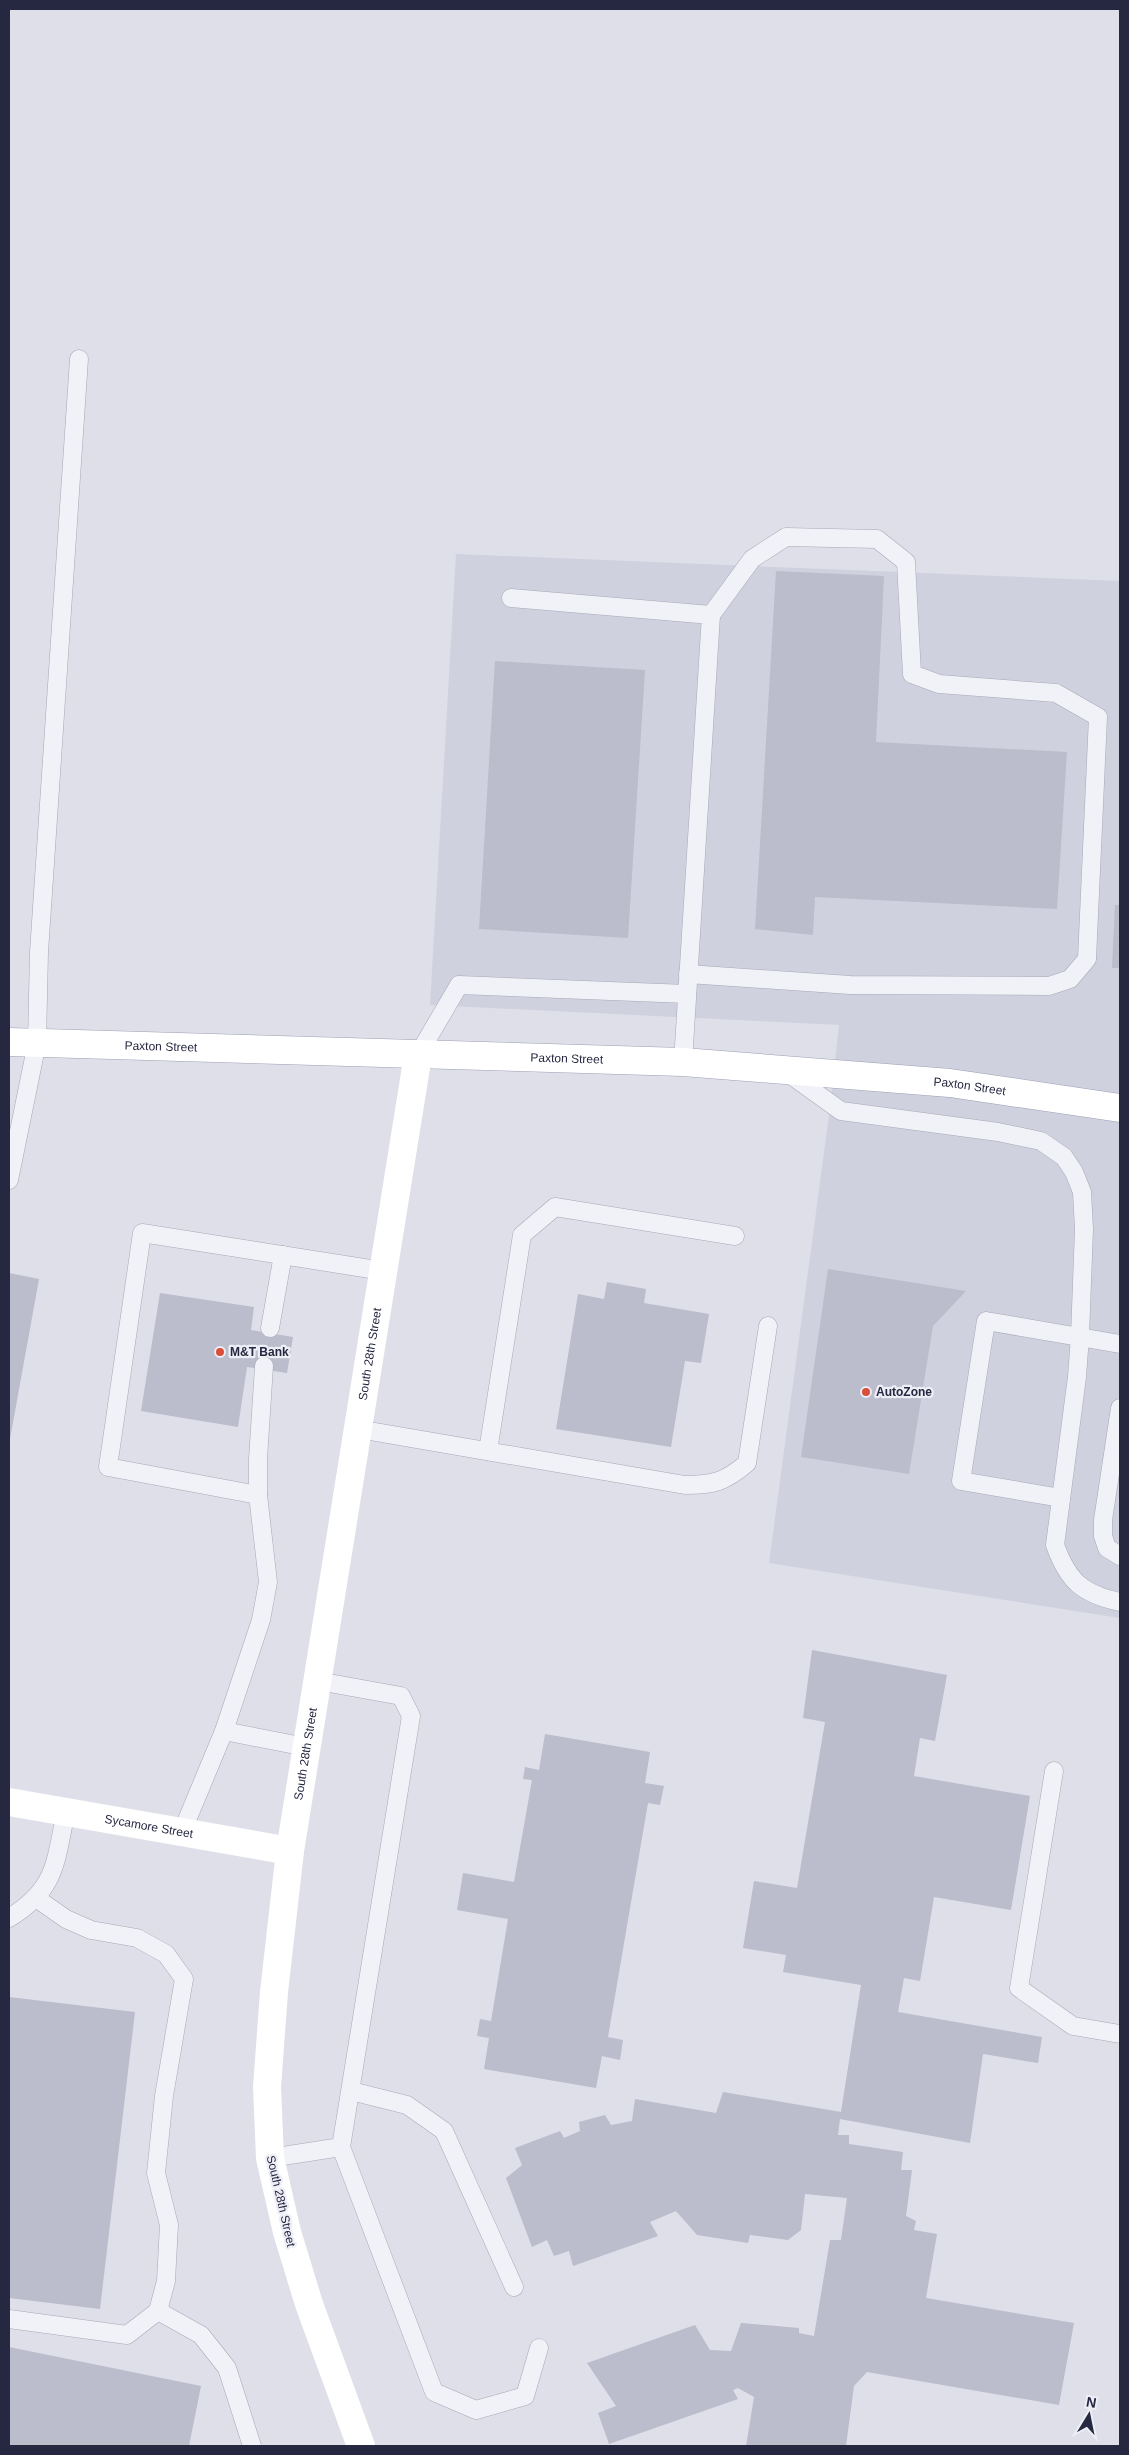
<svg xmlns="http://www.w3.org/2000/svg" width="1129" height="2455" viewBox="0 0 1129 2455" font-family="Helvetica,sans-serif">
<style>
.built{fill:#d0d1de}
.building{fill:#bbbccc}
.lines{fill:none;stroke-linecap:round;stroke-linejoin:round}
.lane-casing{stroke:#a7a8b7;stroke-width:19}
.primary-casing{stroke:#9c9fb6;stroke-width:29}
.lane{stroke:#f1f2f7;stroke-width:18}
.secondary{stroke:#fff;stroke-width:28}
.primary{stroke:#fff;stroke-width:28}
.poi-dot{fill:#da4d38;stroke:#eeeff6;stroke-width:2}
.labels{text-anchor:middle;stroke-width:4.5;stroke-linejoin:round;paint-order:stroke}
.street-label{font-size:12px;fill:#262841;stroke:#eeeff6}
.poi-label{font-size:12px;font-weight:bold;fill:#262841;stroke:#eeeff6;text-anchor:start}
</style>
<rect width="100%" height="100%" fill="#dedfe9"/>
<path class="built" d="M456,554l664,27v1037l-351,-55 60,-448 10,-90 -409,-20z"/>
<g class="building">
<path d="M776,571l108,5 -8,166 191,10 -10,157 -242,-12 -2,38 -58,-6z"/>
<path d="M495,661l150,9 -17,268 -149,-9z"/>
<path d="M1115,905h5v63h-8z"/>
<path d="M828,1269l138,22 -33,35 -24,148 -108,-17z"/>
<path d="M9,1273l30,6 -29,160h-1z"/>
<path d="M607,1282l39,7 -2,14 65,11 -8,49 -16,-2 -14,86 -115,-18 22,-135 26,5z"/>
<path d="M160,1293l94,14 -3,23 42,7 -6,36 -40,-6 -9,60 -97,-16z"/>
<path d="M812,1650l135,25 -12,66 -15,-3 -6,38 116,20 -19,114 -77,-13 -14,84 -16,-3 -6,34 144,25 -4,26 -55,-9 -13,89 -130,-24 -2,16h11v9l54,8 -2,18h11l-6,46 10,5 -2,9 23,4 -11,64 148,25 -15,82 -192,-33 -13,14 -8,60h-100l8,-49 -16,-9 -5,2 5,9 -129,45 -11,-31 18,-7 -29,-43 108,-38 15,25 21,1 10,-28 58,5v5l15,3 16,-96h11l6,-42 -42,-4 -4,36 -13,10 -38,-5 -2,8 -51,-8 -21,-24 -26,11 8,14 -85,30 -4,-15 -15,5 -7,-16 -15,7 -26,-69 16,-13 -7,-17 45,-17 4,7 16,-7 -1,-9 26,-7 6,10 21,-4 3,-22 81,14 7,-21 118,20 20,-127 -78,-13 3,-17 -43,-7 11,-67 43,7 28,-166 -22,-4z"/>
<path d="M545,1734l105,18 -5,31 19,3 -4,19 -12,-2 -40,234 15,3 -3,20 -18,-4 -6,32 -112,-19 5,-31 -12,-2 3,-17 11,2 17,-102 -51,-9 6,-37 51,9 18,-102 -9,-1 2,-12 14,3z"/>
<path d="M9,1997l126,15 -35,297 -91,-11z"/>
<path d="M9,2347l192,39 -12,60h-180z"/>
</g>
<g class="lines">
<defs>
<g id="lane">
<path d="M511,598l200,17 -28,447"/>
<path d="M688,974l162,11 199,1 21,-7 17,-20 11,-242 -42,-24 -117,-9 -27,-10 -6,-112 -29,-23 -91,-2 -34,22 -41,56"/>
<path d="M418,1055l41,-70 228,9"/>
<path d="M788,1073l53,38 157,21 43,9 23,16 10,15 8,20 2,37 -4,107 -3,41 -22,168c13,36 27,49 65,57"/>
<path d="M9,1180l28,-137 2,-91 40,-593"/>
<path d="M270,1328l13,-73"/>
<path d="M1120,1408l-17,112v16l4,12 13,8"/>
<path d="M358,1429l327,56c28,0 40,-3 62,-22l21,-137"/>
<path d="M488,1451l34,-216 33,-28 180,29"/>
<path d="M258,1495l-150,-28 34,-234 241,38"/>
<path d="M1061,1498l-100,-17 25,-160 134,23"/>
<path d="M318,1681l83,15 10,20 -70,431 93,245 42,18 49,-14 14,-48"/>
<path d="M224,1731l82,16"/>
<path d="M1054,1771l-35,217 54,38 47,8"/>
<path d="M182,1832l42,-101 37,-111 7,-38 -10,-87v-36l6,-93"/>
<path d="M9,1918c48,-29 46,-56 57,-106"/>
<path d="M351,2091l56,14 37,26 70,156"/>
<path d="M270,2158l71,-11"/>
<path d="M158,2311l43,24 26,33 25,78"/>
<path d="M9,2319l118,16 31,-24 8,-30 3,-56 -13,-52 8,-77 20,-117 -18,-25 -29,-16 -46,-8 -25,-11 -30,-21"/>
</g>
<g id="primary">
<path id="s3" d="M9,1042l674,20 267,21 170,25"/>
</g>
</defs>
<use href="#lane" class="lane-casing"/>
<use href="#primary" class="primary-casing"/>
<use href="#lane" class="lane"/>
<g class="secondary">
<path id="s1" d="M9,1802l281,49"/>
<path id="s2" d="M361,2446l-52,-142 -22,-72 -17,-74 -3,-71 7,-95 16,-141 128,-796"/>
</g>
<use href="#primary" class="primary"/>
</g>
<g class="poi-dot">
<circle cx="220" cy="1352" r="5"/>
<circle cx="866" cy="1392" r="5"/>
</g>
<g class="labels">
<g class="street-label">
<text dy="4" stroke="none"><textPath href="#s3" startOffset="152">Paxton Street</textPath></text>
<text dy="4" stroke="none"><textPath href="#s3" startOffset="558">Paxton Street</textPath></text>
<text dy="4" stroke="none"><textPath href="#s3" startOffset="962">Paxton Street</textPath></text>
<text dy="4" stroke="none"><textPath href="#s2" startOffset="1114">South 28th Street</textPath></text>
<text dy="4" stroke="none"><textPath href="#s2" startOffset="709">South 28th Street</textPath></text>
<text dy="4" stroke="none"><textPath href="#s1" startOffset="142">Sycamore Street</textPath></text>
<text transform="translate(281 2201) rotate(77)" y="4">South 28th Street</text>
</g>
<g class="poi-label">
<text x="230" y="1356">M&amp;T Bank</text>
<text x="876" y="1396">AutoZone</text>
</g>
</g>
<rect width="1129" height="2455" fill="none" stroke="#262841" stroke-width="20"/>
<g transform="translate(1089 2415) rotate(10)" stroke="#eeeff6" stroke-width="4" paint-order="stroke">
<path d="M0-4L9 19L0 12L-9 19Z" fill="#262841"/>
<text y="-8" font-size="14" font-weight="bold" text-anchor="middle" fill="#262841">N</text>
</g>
</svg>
